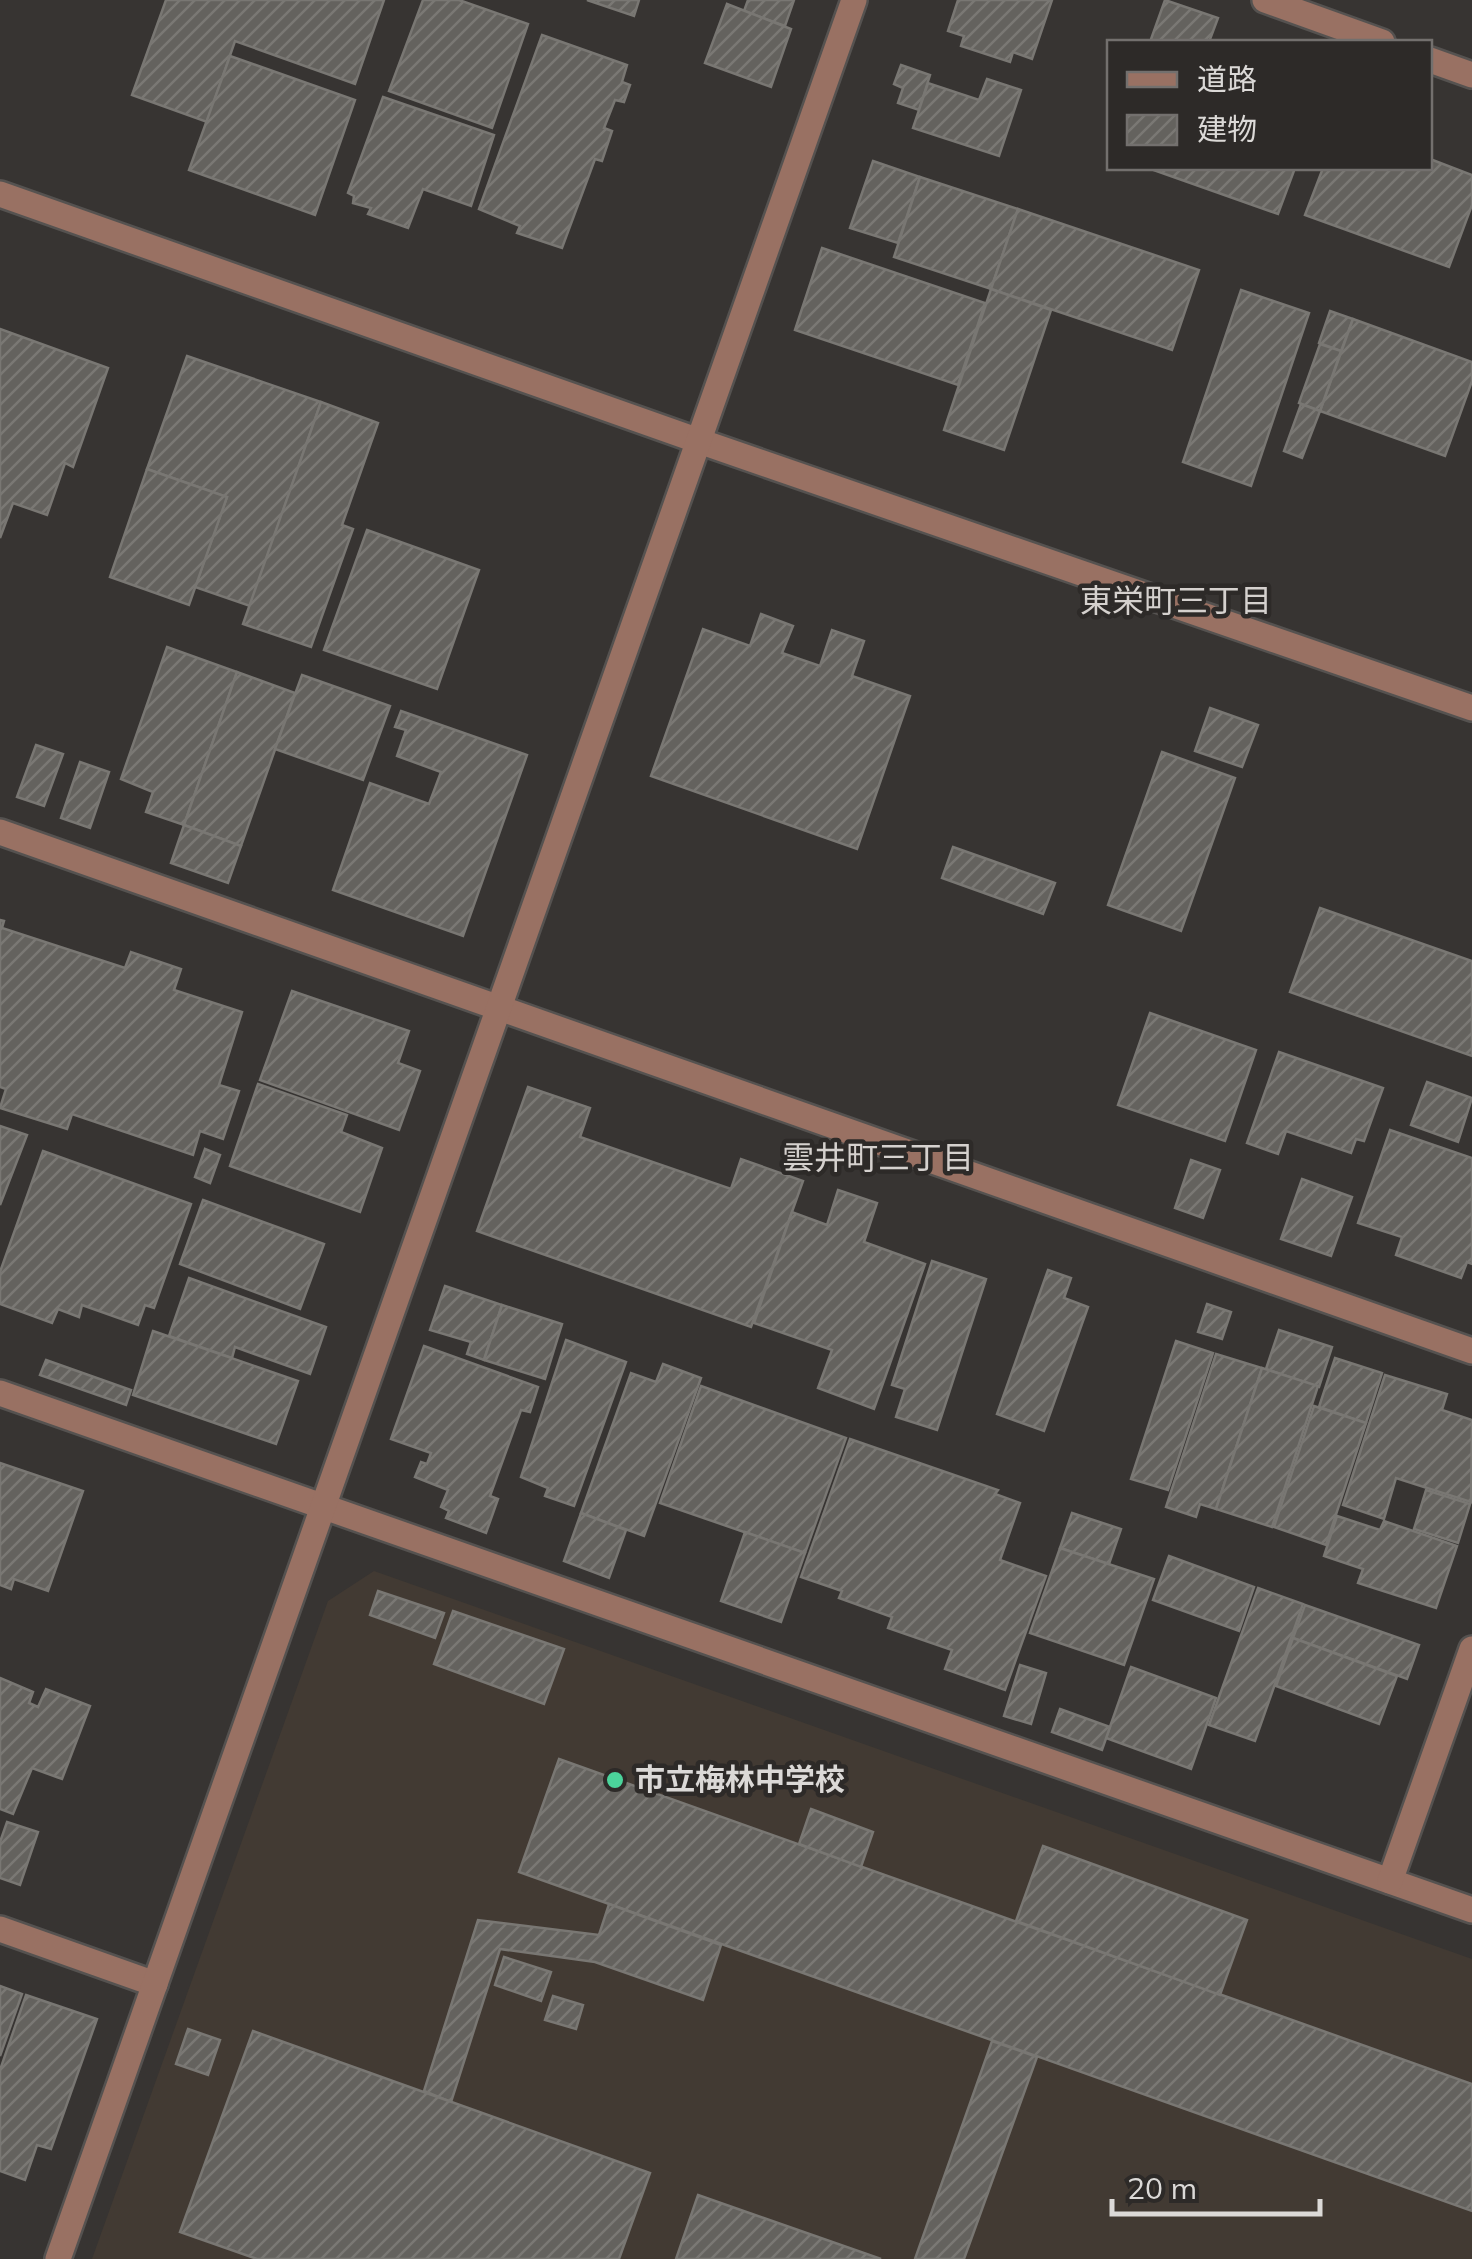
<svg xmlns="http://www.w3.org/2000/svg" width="1472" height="2259" viewBox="0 0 1472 2259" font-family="Mulish,'Noto Sans JP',sans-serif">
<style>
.built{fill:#423a33}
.building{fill:url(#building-hatch);stroke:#797773;stroke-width:2.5}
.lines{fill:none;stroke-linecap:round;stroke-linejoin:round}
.minor-casing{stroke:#555250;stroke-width:30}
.minor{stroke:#997163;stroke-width:25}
.poi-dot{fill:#4bd49b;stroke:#2d2a28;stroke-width:4}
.labels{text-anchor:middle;stroke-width:9;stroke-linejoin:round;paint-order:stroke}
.poi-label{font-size:30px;font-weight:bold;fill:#dbd9d7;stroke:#2d2a28;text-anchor:start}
.neighbourhood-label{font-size:32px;fill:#d5d1ce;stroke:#2d2a28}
</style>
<defs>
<pattern id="building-hatch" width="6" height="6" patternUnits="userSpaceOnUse" patternTransform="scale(2.5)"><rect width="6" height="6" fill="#64625e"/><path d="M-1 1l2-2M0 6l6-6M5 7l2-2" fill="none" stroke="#7a7874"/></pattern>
</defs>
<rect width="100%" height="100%" fill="#373432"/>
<path class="built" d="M374,1571l1098,388v300h-1380l236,-658z"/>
<g class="building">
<path d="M166,0h218l-29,84 -120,-43 -28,81 -75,-27z"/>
<path d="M423,0h36l69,24 -36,104 -103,-37z"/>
<path d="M587,0h52l-5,16z"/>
<path d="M748,0h46l-9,26 -41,-15z"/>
<path d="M958,0h94l-20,59 -19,-7 -3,10 -49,-16 3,-10 -16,-5z"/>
<path d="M1165,0l53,18 -9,24h-59z"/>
<path d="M727,4l64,25 -20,58 -66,-24z"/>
<path d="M542,35l85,30 -5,17 8,3 -6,17 -9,-2 -11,28 8,3 -10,30 -7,-2 -33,89 -45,-15 3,-7 -41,-17z"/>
<path d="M230,56l125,44 -40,115 -126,-45z"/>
<path d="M901,65l29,10 -11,35 -21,-7 5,-15 -9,-4z"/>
<path d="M987,79l34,11 -22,66 -86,-28 15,-45 51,17z"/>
<path d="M383,97l111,38 -23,71 -48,-17 -15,39 -40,-14 3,-6 -18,-5 1,-7 -6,-3z"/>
<path d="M1430,159l42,16v30l-23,62 -144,-52 18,-47h107z"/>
<path d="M873,161l47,16 -22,66 -48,-15z"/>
<path d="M1148,168h147l-17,46z"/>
<path d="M920,177l98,32 -27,80 -97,-32z"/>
<path d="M1018,209l181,61 -27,80 -181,-61z"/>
<path d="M822,248l163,55 -27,82 -163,-55z"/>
<path d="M991,289l60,21 -47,140 -60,-20z"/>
<path d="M1241,290l68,23 -58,173 -68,-24z"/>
<path d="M1330,311l23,8 -12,32 -22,-8z"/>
<path d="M1353,319l119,43v19l-27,75 -125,-45z"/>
<path d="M0,329l108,39 -35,99 -8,-4 -18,52 -34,-12 -13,35z"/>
<path d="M1320,344l21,7 -21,60 -21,-8z"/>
<path d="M187,356l134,46 -71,204 -55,-19 32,-90 -80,-28z"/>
<path d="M321,402l57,21 -36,102 11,4 -42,118 -68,-23z"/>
<path d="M1301,404l19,7 -18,47 -18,-7z"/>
<path d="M147,469l80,28 -38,108 -79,-28z"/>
<path d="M367,530l112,40 -42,119 -113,-39z"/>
<path d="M761,614l32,12 -11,27 38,13 12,-36 32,11 -12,35 58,20 -53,153 -206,-73 52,-147 47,17z"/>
<path d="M167,647l70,25 -53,153 -38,-13 7,-20 -32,-13z"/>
<path d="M237,672l58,21 -54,153 -57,-21z"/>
<path d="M302,675l88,31 -27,74 -88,-31z"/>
<path d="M1210,708l48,17 -16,42 -47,-16z"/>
<path d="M401,711l126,44 -64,181 -130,-46 37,-107 59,21 12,-32 -44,-16 9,-26 -11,-3z"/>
<path d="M36,745l27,9 -19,52 -27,-9z"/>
<path d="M1162,752l73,26 -54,153 -73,-26z"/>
<path d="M80,762l29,10 -19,56 -29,-10z"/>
<path d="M184,825l57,21 -13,37 -57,-20z"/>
<path d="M953,847l102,36 -12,31 -101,-36z"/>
<path d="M1320,908l152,53v95l-182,-64z"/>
<path d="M0,920l4,1 -2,7 123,40 6,-16 50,17 -7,21 68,22 -23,73 20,6 -16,48 -23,-8 -7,24 -121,-41 -5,15 -67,-21 6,-19 -6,-2z"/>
<path d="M292,991l117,40 -11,32 22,8 -21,59 -139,-50z"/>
<path d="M1150,1013l106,37 -31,91 -107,-36z"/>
<path d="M1279,1052l104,36 -19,53 -8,-2 -5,14 -65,-22 -8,23 -31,-11z"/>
<path d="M1427,1082l45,16 -14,44 -47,-17z"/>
<path d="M258,1084l89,31 -6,17 41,16 -22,64 -130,-46z"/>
<path d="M528,1087l62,21 -10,29 151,52 10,-30 62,22 -52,146 -274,-96z"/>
<path d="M0,1126l27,9 -27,70z"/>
<path d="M1390,1130l82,28v106l-5,-2 -6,16 -65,-23 6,-18 -44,-14z"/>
<path d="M205,1149l15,6 -10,28 -15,-6z"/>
<path d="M43,1151l148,53 -37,104 -9,-3 -7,20 -56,-20 -3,12 -21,-8 -6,14 -52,-19v-32z"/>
<path d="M1191,1160l29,10 -17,48 -28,-10z"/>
<path d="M1302,1179l50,18 -21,59 -50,-17z"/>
<path d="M838,1190l39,13 -13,39 61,22 -51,145 -56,-21 14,-38 -78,-27 38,-111 35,13z"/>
<path d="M203,1200l121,44 -24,65 -120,-45z"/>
<path d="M932,1261l54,18 -49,151 -41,-13 9,-28 -13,-4z"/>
<path d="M1048,1270l23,8 -7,20 24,9 -44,124 -47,-17z"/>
<path d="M189,1278l137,49 -16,47 -75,-27 -3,11 -63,-22z"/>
<path d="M445,1286l57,19 -18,55 -17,-6 4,-12 -41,-12z"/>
<path d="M1207,1304l24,8 -9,27 -24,-7z"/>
<path d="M502,1305l60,19 -17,55 -61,-19z"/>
<path d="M1279,1330l53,17 -13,40 -53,-18z"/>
<path d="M153,1331l145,50 -22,63 -143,-49z"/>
<path d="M566,1340l60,22 -52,144 -29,-10 3,-8 -27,-11z"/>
<path d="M1176,1341l37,12 -45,137 -37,-11z"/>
<path d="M424,1346l114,41 -8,25 -9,-2 -31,86 8,3 -12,34 -40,-15 3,-7 -8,-4 7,-17 -33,-13 6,-15 6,2 4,-11 -40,-14z"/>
<path d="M1216,1354l46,14 -46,141 -16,-5 -4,13 -30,-10z"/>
<path d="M1335,1358l47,15 -16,50 -47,-16z"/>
<path d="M46,1360l85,30 -5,15 -86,-30z"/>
<path d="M663,1364l38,14 -57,158 -63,-23 50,-140 25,9z"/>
<path d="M1262,1368l56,18 -46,141 -56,-18z"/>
<path d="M1385,1375l62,19 -5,16 30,10 -1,82 -75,-24 -12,41 -41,-14z"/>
<path d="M701,1386l145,52 -41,115 -145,-50z"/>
<path d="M1314,1406l52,17 -40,122 -52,-18z"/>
<path d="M850,1439l148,51 -3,4 25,9 -20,57 46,16 -41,114 -60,-21 7,-19 -64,-22 4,-11 -53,-19 3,-7 -41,-14z"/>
<path d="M0,1463l83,28 -35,100 -34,-12 -3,10 -11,-4z"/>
<path d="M1426,1490l44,14 -12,39 -44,-14z"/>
<path d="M581,1513l45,17 -17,48 -45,-17z"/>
<path d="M1072,1513l49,16 -12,35 -49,-16z"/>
<path d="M1337,1516l43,14 4,-9 73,25 -21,62 -78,-25 5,-14 -39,-13z"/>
<path d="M745,1532l60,21 -24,69 -60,-21z"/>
<path d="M1060,1548l94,31 -30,86 -94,-32z"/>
<path d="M1169,1556l85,31 -15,44 -86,-31z"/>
<path d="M1258,1588l45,16 -48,137 -46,-16z"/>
<path d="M378,1591l66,22 -9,25 -65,-23z"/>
<path d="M1305,1605l114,40 -12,34 -114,-41z"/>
<path d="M453,1611l111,38 -20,55 -110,-40z"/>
<path d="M1293,1638l104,38 -18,48 -103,-38z"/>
<path d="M1020,1665l26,8 -15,51 -27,-8z"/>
<path d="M1131,1667l85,31 -25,71 -85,-31z"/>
<path d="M0,1678l33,14 -4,11 9,4 8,-18 44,17 -28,73 -30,-11 -19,46 -13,-5z"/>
<path d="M1060,1709l50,18 -8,23 -50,-18z"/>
<path d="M559,1759l913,325v127l-953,-339z"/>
<path d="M811,1809l62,23 -12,35 -62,-23z"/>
<path d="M7,1822l31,10 -18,53 -20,-7v-36z"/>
<path d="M1043,1846l204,74 -27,75 -204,-74z"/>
<path d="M609,1904l112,41 -18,55 -108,-38 -95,-13 -49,153 -27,-11 54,-171 121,15z"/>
<path d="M504,1957l47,15 -10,29 -46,-16z"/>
<path d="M0,1986l22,8 -22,62z"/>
<path d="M26,1995l71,24 -46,130 -14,-4 -12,35 -25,-9v-101z"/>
<path d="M553,1996l30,9 -7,24 -31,-9z"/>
<path d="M188,2029l32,11 -12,35 -32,-11z"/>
<path d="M253,2031l397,142 -31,86h-362l-77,-27z"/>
<path d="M992,2041l45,16 -73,202h-49z"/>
<path d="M698,2195l183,64h-205z"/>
</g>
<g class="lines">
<defs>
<g id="minor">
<path d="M1265,0l117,42"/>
<path d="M1430,60l42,15"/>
<path d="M0,194l699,247 773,267"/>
<path d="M0,832l1472,519"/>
<path d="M0,1393l1472,517"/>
<path d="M1390,1881l82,-232"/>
<path d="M0,1929l155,55"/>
<path d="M58,2259l796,-2259"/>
</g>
</defs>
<use href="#minor" class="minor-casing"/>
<use href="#minor" class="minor"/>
</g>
<circle class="poi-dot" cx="615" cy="1780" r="10"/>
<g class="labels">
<g class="poi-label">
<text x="635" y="1790">市立梅林中学校</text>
</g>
<g class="neighbourhood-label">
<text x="1176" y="612">東栄町三丁目</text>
<text x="878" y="1169">雲井町三丁目</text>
</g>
</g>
<rect x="1107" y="40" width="325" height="130" fill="#2d2a28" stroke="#73706e" stroke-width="2.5"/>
<rect x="1127" y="72" width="50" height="15" fill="#997163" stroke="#73706e" stroke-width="2.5"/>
<text x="1197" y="90" font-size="30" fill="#dbd9d7">道路</text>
<rect x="1127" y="115" width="50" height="30" fill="url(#building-hatch)" stroke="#73706e" stroke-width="2.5"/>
<text x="1197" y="140" font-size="30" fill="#dbd9d7">建物</text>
<path d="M1112 2199v15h208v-15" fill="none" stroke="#dbd9d7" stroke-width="5"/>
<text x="1127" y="2199" font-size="30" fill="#dbd9d7" stroke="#2d2a28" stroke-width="8" paint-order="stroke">20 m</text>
</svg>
